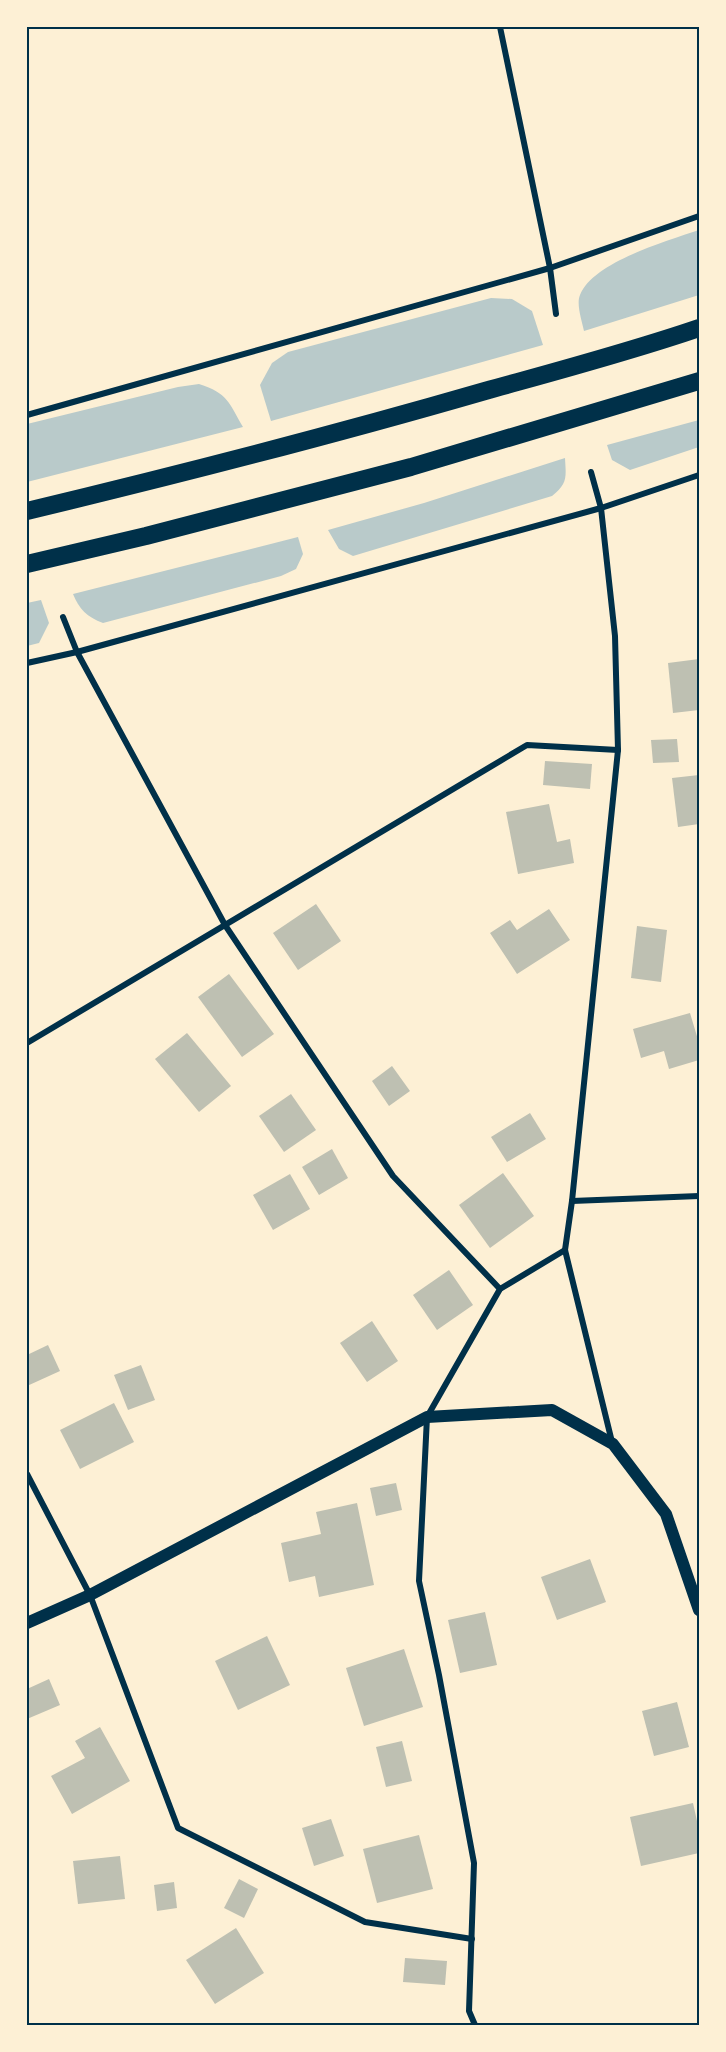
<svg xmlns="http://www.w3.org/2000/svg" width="726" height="2052" viewBox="0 0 726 2052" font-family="Lora,serif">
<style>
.green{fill:#b9caca}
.building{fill:#bec0b2}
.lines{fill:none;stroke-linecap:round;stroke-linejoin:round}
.minor{stroke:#003049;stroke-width:6}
.secondary{stroke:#003049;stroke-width:12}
.motorway{stroke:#003049;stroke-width:18}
.neatline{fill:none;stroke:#003049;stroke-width:2}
</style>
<rect width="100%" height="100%" fill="#fdf0d5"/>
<g class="green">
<path d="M699,230v65l-115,36c-2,-10 -8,-27 -4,-36 13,-33 87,-54 119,-65z"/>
<path d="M491,298l21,1 20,12 11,34 -272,76 -11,-36 12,-22 16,-11z"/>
<path d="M199,384c29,9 30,19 44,43l-216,55v-58l151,-37z"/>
<path d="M699,420v27l-69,23 -18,-10 -5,-15z"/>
<path d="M565,458c1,19 3,25 -13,38l-199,60 -14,-7 -11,-19 96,-27z"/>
<path d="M298,537l5,17 -7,15 -15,7 -178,47c-16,-6 -24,-14 -30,-29z"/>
<path d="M41,600l8,23 -10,20 -12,3v-43z"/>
</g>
<g class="building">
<path d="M699,659v51l-26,3 -5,-50z"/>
<path d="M677,739l2,23 -26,1 -2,-23z"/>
<path d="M545,761l47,3 -2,25 -47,-4z"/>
<path d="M699,775v49l-21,3 -6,-49z"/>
<path d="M549,804l8,38 13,-3 4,24 -56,11 -12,-62z"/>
<path d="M316,904l25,37 -43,29 -25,-37z"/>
<path d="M549,909l21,31 -53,34 -27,-41 20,-13 7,10z"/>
<path d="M637,926l30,4 -6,52 -30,-4z"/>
<path d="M229,974l45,60 -32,23 -44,-60z"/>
<path d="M690,1013l9,30v17l-30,9 -5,-18 -23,7 -8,-29z"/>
<path d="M187,1033l44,53 -32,26 -44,-53z"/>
<path d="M392,1066l18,25 -21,15 -17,-25z"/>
<path d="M291,1094l25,36 -32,22 -25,-36z"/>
<path d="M530,1113l16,26 -39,23 -16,-25z"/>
<path d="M332,1149l16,29 -29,17 -17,-28z"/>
<path d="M503,1173l31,43 -44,32 -31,-43z"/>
<path d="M290,1174l20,35 -37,21 -20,-35z"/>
<path d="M449,1270l24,35 -36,25 -24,-35z"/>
<path d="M372,1321l26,40 -31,21 -27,-39z"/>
<path d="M48,1345l12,26 -33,15v-31z"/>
<path d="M141,1365l14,35 -27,10 -14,-35z"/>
<path d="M114,1403l20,39 -54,27 -20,-39z"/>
<path d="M396,1483l6,27 -26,6 -6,-28z"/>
<path d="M357,1503l17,82 -55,12 -4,-21 -26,6 -8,-39 40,-9 -5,-22z"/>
<path d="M590,1559l16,43 -49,18 -16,-43z"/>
<path d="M485,1612l12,53 -37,8 -12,-53z"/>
<path d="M267,1636l23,49 -52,25 -23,-49z"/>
<path d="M404,1649l19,58 -59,19 -18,-58z"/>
<path d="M49,1679l11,26 -33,14v-30z"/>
<path d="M677,1702l12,45 -35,9 -12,-45z"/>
<path d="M100,1727l30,54 -58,33 -21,-38 34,-18 -10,-17z"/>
<path d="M402,1741l10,40 -26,6 -10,-40z"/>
<path d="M693,1803l6,27v23l-58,13 -11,-49z"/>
<path d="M331,1819l13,37 -30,10 -12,-38z"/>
<path d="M419,1835l14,54 -56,14 -14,-54z"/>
<path d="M120,1856l5,43 -47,5 -5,-43z"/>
<path d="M239,1879l19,10 -14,29 -20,-10z"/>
<path d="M174,1882l3,26 -20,3 -3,-26z"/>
<path d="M236,1928l28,45 -49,31 -29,-44z"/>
<path d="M405,1958l42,3 -2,24 -42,-3z"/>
</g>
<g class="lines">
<g class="minor">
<path d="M500,27l50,241 6,46"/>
<path d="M27,415l523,-147 149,-52"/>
<path d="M591,472l10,36 14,128 3,114 -46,451 -7,49 47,192"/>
<path d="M63,617l14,35 148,273 168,251 107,113"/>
<path d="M27,663l50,-11 524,-144 98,-33"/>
<path d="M27,1043l500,-298 91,5"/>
<path d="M572,1201l127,-5"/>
<path d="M27,1474l63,121 88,233 187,94 107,17"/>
<path d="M475,2025l-6,-14 5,-148 -35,-188 -20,-94 8,-164 73,-128 65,-39"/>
</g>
<path class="secondary" d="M27,1623l63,-28 337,-178 125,-7 61,34 53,70 33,96"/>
<g class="motorway">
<path d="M27,511c154,-37 306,-76 458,-120 72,-20 144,-39 214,-63"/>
<path d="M27,564l119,-28 265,-69 288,-86"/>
</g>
</g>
<rect width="726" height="2052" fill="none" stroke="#fdf0d5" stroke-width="57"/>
<rect x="28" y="28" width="670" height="1996" class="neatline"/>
</svg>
